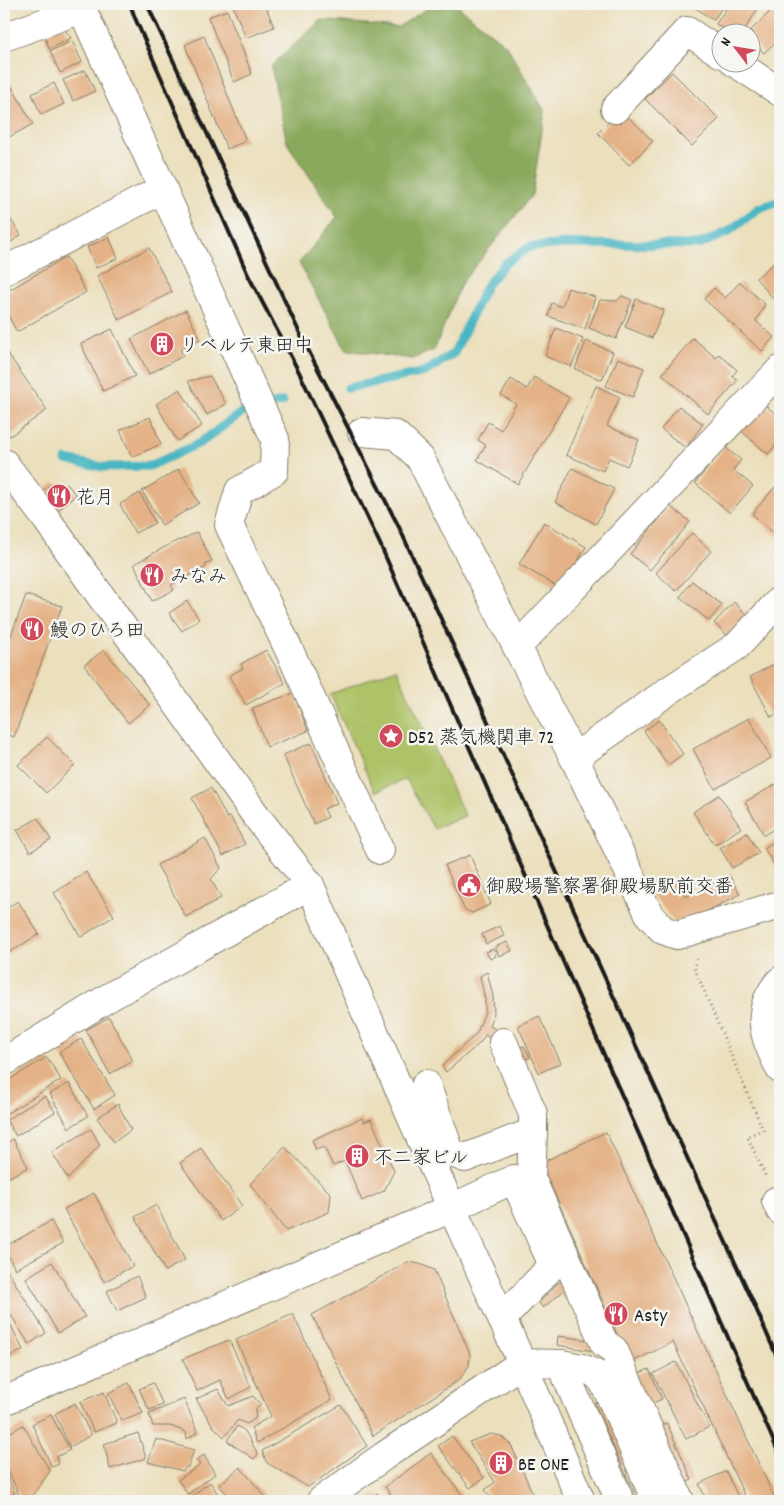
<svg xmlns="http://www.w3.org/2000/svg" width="784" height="1505" viewBox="0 0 784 1505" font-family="Dekko,'Klee One',sans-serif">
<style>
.green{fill:#aec368;stroke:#657042}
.forest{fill:#8aa95c;stroke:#53623c}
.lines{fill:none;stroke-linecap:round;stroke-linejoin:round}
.stream{stroke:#48b6c3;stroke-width:9}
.building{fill:#e4b286}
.minor-casing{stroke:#847e6c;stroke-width:30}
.path{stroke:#847e6c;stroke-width:3;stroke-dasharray:1 4;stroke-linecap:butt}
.minor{stroke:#fff;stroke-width:28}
.rail{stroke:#1c1c1c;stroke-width:4}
.labels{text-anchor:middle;stroke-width:5;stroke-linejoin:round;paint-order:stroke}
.poi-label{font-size:19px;fill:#1c1c1c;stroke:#f6f6f2;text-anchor:start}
</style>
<rect width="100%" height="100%" fill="#f6f6f2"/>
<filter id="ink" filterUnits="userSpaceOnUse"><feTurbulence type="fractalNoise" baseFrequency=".02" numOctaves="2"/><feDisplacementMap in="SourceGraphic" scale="10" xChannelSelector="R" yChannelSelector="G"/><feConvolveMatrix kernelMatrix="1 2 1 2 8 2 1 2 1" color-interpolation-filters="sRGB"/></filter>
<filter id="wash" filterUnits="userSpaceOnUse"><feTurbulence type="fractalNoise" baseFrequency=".0096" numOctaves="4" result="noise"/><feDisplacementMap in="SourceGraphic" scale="20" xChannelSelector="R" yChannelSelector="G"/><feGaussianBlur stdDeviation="1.12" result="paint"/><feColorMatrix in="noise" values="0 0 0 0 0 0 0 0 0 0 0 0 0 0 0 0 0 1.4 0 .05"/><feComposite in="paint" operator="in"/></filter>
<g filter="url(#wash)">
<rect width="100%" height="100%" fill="#ebdfbc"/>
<path class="green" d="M396,669l69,147 -31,13 -28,-50 -31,13 -45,-98z"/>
<path class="forest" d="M434,4h21l52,42 38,66 -13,83 -71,89 -27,66 -21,9 -67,-9 -47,-87 38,-46 -50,-74 -16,-77 50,-46 77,7z"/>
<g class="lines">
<g class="stream">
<path d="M348,388l77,-16 29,-19 32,-67 19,-23 25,-16 37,-3 131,1 30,-13 31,-24 21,-7"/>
<path d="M66,460l37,7 47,-1 50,-23 45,-33 38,-8"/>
</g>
</g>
<g id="blocks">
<g class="building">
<path d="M232,4h33l9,23 -28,11z"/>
<path d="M317,4h14l-11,5z"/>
<path d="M689,4h35l-10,16z"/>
<path d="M729,4h25l5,3 -16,25h-14l-13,-8z"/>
<path d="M778,4h2v34l-16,15 -12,-13v-8h-3z"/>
<path d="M227,10l25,64 -18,8 -26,-65z"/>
<path d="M62,26l9,12 -22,11 -5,-15z"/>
<path d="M204,36l42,105 -19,8 -42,-104z"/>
<path d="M72,41l10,21 -22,11 -10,-22z"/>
<path d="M85,70l10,21 -22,10 -10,-21z"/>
<path d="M672,72l47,47 -27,27 -47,-47z"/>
<path d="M4,73l29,51 -29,16z"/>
<path d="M54,83l10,21 -23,11 -9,-21z"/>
<path d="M621,110l32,31 -24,24 -31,-32z"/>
<path d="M5,211l16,24 -17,12v-35z"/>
<path d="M109,237l9,21 -22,10 -9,-21z"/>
<path d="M149,248l23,44 -53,28 -22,-44z"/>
<path d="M66,257l20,35 -69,40 -13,-24v-15z"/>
<path d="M779,259l1,1v47l-24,-29z"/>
<path d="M740,282l25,22 -9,17 18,16 -12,14 -58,-52 10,-11 11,10z"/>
<path d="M568,288l27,9 -10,32 -37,-13 4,-13 10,4z"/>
<path d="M622,296l10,4 -16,39 -27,-11 11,-28 17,1z"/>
<path d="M636,299l28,11 -12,28 -27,-11z"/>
<path d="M186,310l14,29 -20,10 3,7 -34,18 -18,-35z"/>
<path d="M556,328l27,11 -12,28 -26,-11z"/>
<path d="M112,329l23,47 -32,15 -22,-47z"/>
<path d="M693,338l23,20 3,-4 18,16 -5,6 6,4 -30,34 -46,-40z"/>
<path d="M586,341l27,11 -11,28 -27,-11z"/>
<path d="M4,348l43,62 -37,26 -6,-10z"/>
<path d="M618,358l26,10 -11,29 -27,-11z"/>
<path d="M210,376l16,28 -19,11 -19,-34z"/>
<path d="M534,377l35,21 -51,86 -41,-24 9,-15 -8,-5 10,-18 13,8 15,-26 -15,-9 10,-16 16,10z"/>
<path d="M596,386l24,11 -13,29 32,14 -12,26 -18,-8 -6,13 -37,-16z"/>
<path d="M180,389l22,37 -25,15 -21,-37z"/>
<path d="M762,402l18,16v22l-12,14 -29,-25z"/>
<path d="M679,406l24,18 -17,24 -25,-19z"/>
<path d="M150,417l11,27 -29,13 -12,-27z"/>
<path d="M725,447l16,13 -8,10 20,16 -23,27 -35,-30z"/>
<path d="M572,468l42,21 -18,35 -41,-22z"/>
<path d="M179,469l20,34 -37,22 -20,-34z"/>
<path d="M54,482l8,5 5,-3 9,11 -20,17 -15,-20z"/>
<path d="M775,487l5,4v48l-28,-25z"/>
<path d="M140,493l15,30 -20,10 -15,-29z"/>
<path d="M670,506l20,16 -40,48 -20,-16z"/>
<path d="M544,522l42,25 -25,42 -42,-25z"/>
<path d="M197,532l15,29 -7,4 1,2 -35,18 3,5 -22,11 -18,-37 44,-24 1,1z"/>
<path d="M692,533l19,18 -35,40 -20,-18z"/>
<path d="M692,581l30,24 -13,16 -29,-24z"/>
<path d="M26,595l36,11 -48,131 -10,-4v-84h2z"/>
<path d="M187,601l12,18 -17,12 -13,-18z"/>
<path d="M734,602l13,13 -20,20 -13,-12z"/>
<path d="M104,650l46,55 -22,18 -44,-58z"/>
<path d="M266,650l19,33 -39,22 -17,-29 14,-8 -2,-4z"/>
<path d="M780,661v51l-9,5 -21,-40z"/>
<path d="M294,693l14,38 -41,16 -15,-39z"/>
<path d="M749,718l22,40 -56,31 -22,-40z"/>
<path d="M659,720l24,34 -15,11 -24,-34z"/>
<path d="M47,737l28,28 -29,28 -28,-28z"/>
<path d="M311,743l26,60 -13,6 4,8 -14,7 -31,-69z"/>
<path d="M780,782v43l-16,10 -19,-33z"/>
<path d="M211,788l16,30 3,-2 15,28 -22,12 -31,-58z"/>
<path d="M719,795l22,33 -26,17 -22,-33z"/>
<path d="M38,818l13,22 -21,12 -13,-22z"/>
<path d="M747,833l12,20 -27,15 -12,-20z"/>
<path d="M780,837v37l-16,-26z"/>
<path d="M205,838l16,30 -10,11 10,19 -35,19 -29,-52z"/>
<path d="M470,855l21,49 -19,9 -8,-4 -19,-44z"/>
<path d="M86,872l28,44 -33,21 -27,-44z"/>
<path d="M729,875l11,19 -62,33 -25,-32 24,-13 9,15z"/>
<path d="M18,901l21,33 -35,22v-46z"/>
<path d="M500,926l4,10 -18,8 -4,-10z"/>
<path d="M507,942l5,9 -13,5 -4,-9z"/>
<path d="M493,949l3,7 -6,3 -4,-7z"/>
<path d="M487,972l6,24 1,17 -4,13 19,12 3,11 12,-3 6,11 -12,6 19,48 -2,63 73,165 8,6 68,156h-8l-65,-147 -54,-9 1,-9 39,5 -25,-57 -29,24 -4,-5 18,-19 11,-6 -42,-100 3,-66 -29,-67 -15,-10 -5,8 -34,29 -4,-6 35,-33 8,-21v-12l-5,-24z"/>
<path d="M539,1016l22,47 -22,10 -21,-47z"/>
<path d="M109,1017l24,44 -23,13 -24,-44z"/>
<path d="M81,1039l34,56 -21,14 -35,-57z"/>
<path d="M47,1057l14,23 -57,35v-32z"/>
<path d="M69,1083l19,33 -19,12 -19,-34z"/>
<path d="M45,1096l10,16 -39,24 -10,-16z"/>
<path d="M118,1104l13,26 -17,12 -17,-24z"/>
<path d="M362,1118l2,4 7,-3 23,52 -10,20 -22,10 -17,-40 -12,5 -9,-19 -8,3 -4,-10z"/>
<path d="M91,1129l9,16 -32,34 -16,-27z"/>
<path d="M606,1132l170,369h-29l-74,-159 -43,21 -89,-200z"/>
<path d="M13,1139l15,28 -24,13v-36z"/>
<path d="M285,1147l46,47 -2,18 -43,19 -36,-47z"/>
<path d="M201,1148l41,58 -21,15 -41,-58z"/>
<path d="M94,1193l39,73 -29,16 -40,-73z"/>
<path d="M156,1205l29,55 -20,11 -30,-54z"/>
<path d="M51,1221l12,22 -48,26 -11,-22z"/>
<path d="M52,1262l33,55 -27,16 -32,-55z"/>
<path d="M408,1262l12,2 14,6 36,84 -1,12 -10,14 -86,56 -61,-121z"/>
<path d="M4,1265l42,68 -17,11 -25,-40z"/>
<path d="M137,1276l9,21 -29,14 -10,-20z"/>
<path d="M4,1311l19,39 -15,8 -4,-8z"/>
<path d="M293,1314l39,86 -75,43 -6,-15 20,-12 -35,-76z"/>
<path d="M229,1340l22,47 -22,12 -9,-19 -23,11 -14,-32z"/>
<path d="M676,1362l33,65 -23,12 -33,-65z"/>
<path d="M649,1369l13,30 -16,7 -13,-30z"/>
<path d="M129,1383l14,30 -21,8 -14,-28z"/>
<path d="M153,1383l10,22 -14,5 -10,-21z"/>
<path d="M218,1389l10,17 25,-10 8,9 -6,4 1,9 -9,6 -9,-4 -14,17 -11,-11 -17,-27z"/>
<path d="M104,1392l13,31 -23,9 -14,-30z"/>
<path d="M184,1399l14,33 -11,7 -1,-7 -16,-6h-17l-4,-12z"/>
<path d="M603,1400l45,101h-10l-44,-98z"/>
<path d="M75,1403l16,32 -21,12 -15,-33z"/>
<path d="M341,1405l26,41 -59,41 -41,-24 -5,-12z"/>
<path d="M51,1415l19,35 -14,7 3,7 -7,3 -20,-43z"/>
<path d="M667,1423l25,57 -10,5 -25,-58z"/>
<path d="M23,1425l27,46 -20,28 -3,-4 -7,3 -16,-37v-25z"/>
<path d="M237,1426l8,5 13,23 -4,5 -27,-18z"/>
<path d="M138,1433l8,25 -36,11 -6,-25z"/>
<path d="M491,1434l10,2 10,9 25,56h-50l5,-4 -6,-7 10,-8 -26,-40z"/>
<path d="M452,1436l32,42 -14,10 -32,-42z"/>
<path d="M156,1439l38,11 -6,17h-2l-3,4 -35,-9z"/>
<path d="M431,1453l31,42 -8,6h-59l-10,-14z"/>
<path d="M204,1455l11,19 -27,20 -10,-14 22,-15 -4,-5z"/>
<path d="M240,1467l29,34h-36l-14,-16z"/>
<path d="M4,1469l11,24 -10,5 -1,-2z"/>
<path d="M726,1471l14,30h-33l-8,-17z"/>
<path d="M210,1482l10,15 -5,4h-29z"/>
<path d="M377,1493l6,8h-18z"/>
</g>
</g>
</g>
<g filter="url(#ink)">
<use href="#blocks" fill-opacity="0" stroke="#847e6c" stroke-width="1"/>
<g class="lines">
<defs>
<g id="minor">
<path d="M4,37l78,-28 193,430 -1,32 -35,20 -10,34 61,127 90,198"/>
<path d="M734,62l46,30"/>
<path d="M615,109l72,-78 35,23"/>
<path d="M4,271l159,-82"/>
<path d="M362,432l34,3 24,23 154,300 76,158 13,14 14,5 103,-30"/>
<path d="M4,463l43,57 210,297 53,68 121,277 91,201 59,138"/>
<path d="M517,647l263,-277"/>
<path d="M574,758l97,-69 66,-43 43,-46"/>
<path d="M780,981c-27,30 -16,56 0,88"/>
<path d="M503,1042l30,72v18"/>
<path d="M4,1062l107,-66 199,-111"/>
<path d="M426,1084l24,68 15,6 68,-26 -2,46 73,165 10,7 66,151"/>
<path d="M776,1201l4,9"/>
<path d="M561,1364l59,137"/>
<path d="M4,1401l448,-193 62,-29 39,86 -51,54"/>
<path d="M321,1501l63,-45 138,-93 39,1 21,4 14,6 7,7 16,34 37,86"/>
</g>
</defs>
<use href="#minor" class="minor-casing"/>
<path class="path" d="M697,959l-3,8 69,163 -16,6 19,41"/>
<use href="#minor" class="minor"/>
<g class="rail">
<path d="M130,4l5,14 113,257 52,99 80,170 400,912"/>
<path d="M147,4l155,334 97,189 355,777 26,60"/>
</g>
</g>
</g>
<defs>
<symbol id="building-disc" viewBox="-11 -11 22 22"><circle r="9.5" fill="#d1495b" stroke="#f6f6f2"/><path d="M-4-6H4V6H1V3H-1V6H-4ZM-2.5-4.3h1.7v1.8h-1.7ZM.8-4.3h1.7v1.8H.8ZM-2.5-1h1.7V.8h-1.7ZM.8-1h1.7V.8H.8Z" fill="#fff"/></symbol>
<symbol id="restaurant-disc" viewBox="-11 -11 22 22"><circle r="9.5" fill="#d1495b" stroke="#f6f6f2"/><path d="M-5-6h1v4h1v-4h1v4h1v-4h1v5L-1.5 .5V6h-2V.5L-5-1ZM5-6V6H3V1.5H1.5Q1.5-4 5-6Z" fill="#fff"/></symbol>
<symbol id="sight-disc" viewBox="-11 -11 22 22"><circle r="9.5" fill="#d1495b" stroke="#f6f6f2"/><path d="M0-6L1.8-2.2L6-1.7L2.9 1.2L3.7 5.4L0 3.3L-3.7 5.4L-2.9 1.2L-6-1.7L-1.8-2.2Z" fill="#fff"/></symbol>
<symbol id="civic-disc" viewBox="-11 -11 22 22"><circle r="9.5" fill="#d1495b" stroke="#f6f6f2"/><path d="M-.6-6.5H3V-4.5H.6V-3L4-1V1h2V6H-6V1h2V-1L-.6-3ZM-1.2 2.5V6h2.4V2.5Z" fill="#fff"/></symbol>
</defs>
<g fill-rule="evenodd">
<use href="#building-disc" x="148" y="330" width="28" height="28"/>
<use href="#restaurant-disc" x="45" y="482" width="28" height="28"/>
<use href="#restaurant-disc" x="138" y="561" width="28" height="28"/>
<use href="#restaurant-disc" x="18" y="615" width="28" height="28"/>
<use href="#sight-disc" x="377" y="722" width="28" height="28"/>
<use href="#civic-disc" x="455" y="871" width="28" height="28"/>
<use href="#building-disc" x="343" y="1142" width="28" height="28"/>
<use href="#restaurant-disc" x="602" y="1300" width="28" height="28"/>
<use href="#building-disc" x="487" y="1449" width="28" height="28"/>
</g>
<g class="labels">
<g class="poi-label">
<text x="180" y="351">リベルテ東田中</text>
<text x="76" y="503">花月</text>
<text x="170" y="582">みなみ</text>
<text x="50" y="636">鰻のひろ田</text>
<text x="408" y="743">D52 蒸気機関車 72</text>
<text x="486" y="892">御殿場警察署御殿場駅前交番</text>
<text x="374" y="1163">不二家ビル</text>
<text x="634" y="1321">Asty</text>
<text x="518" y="1470">BE ONE</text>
</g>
</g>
<rect width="784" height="1505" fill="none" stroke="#f6f6f2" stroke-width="20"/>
<g transform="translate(736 48) rotate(301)"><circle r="24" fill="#f6f6f2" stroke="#9f9f9c"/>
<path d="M0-4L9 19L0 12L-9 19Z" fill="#d1495b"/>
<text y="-8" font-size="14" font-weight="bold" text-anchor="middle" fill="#1c1c1c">N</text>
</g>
</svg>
